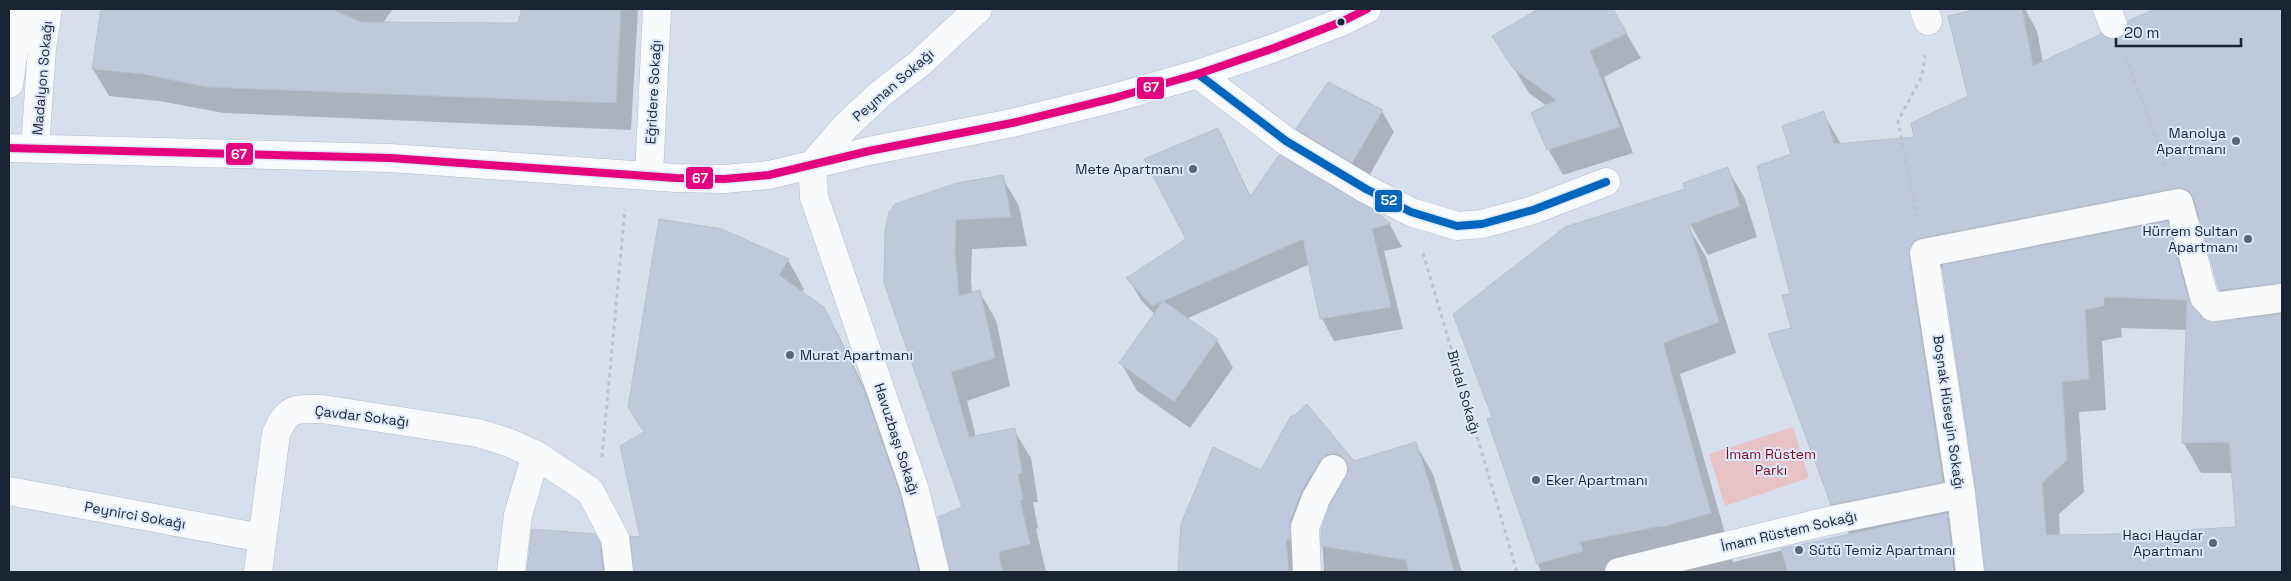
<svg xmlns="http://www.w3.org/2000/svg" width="2291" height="581" viewBox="0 0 2291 581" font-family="'Space Grotesk',sans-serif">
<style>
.green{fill:#e7c2c6}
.shadow{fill:#0003;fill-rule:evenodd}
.building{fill:#bfc9db;stroke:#b8c0cf;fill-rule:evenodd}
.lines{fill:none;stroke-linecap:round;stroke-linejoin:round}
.minor-casing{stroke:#b4bccb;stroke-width:29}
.major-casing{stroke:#b4bccb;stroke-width:29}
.path{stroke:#bfc2c8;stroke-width:3;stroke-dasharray:4 4;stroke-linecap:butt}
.minor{stroke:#f9fafc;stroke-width:28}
.major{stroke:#f9fafc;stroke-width:28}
.bus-1-casing{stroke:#dee9fb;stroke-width:11}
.bus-2-casing{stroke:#dee9fb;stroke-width:11}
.bus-1{stroke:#0065bd;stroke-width:8}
.bus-2{stroke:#e5007d;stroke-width:8}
.bus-dot{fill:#1a2333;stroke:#dee9fb;stroke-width:2}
.poi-dot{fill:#5c6574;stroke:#dee9fb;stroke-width:2}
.labels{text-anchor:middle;stroke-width:4;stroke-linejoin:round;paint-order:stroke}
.street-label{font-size:14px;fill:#1a2333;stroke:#dee9fb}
.poi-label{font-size:14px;fill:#1a2333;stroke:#dee9fb;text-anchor:end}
.park-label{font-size:14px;fill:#830d1c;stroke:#dee9fb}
.line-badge{stroke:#dee9fb;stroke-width:2}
.badge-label{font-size:14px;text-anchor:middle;font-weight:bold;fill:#fff}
</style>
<rect width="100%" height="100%" fill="#d7dfed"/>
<path class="green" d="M1793,427l16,51 -84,28 -16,-52z"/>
<g class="shadow">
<path d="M102,9h291l-11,15h137l4,-15h115l-7,121 -407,-17 -65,-12 -50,-5 -16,-27z"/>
<path d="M1538,9h74l29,49 -37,19 29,76 -70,22 -15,-26 -1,-43 -18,-13 -35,-57z"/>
<path d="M1983,9h42l12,22 6,31 67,-21 9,-1 8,-6 2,-12 29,-13h124v563h-295l-9,-80 -35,-224 -4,1 21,244 -13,2 18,30 3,27h-427l-53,-153 6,-1 193,-229 40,-21 18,31 12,38 -49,18 -18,-31h-3l19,33 30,96 -56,21 53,188 116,-28 -17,-30 -39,-176 -1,-173 31,-42 18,31 75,-6 54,-41 -20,-80zM2194,218l7,1 19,71 18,31 -31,2 -4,-3 -18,-66 -17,-30zM2121,328l66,2 -4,112 18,31h32l5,56 -178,7 -1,-22 25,-22 -5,-80 27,-2 -4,-69 20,-4z"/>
<path d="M1382,111l12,21 -29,51 -55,-33 -12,-21z"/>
<path d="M1218,129l33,68 125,16 14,12 12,22 -18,4 19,78 -69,12 -12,-22 -12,-55 -124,55 31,21 16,28 -43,60 -53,-37 -16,-28 34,-48 -14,-15 -13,-22 60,-38z"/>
<path d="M1002,177l17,29 8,40 -55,3 -1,32 1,13 7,-3 17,29 14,66 -43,15 9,36 38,-7 17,28 7,44h-5l5,26 -2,1 10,43h-95l13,-65 -79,-224z"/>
<path d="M788,260l16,29 -2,4 21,15 17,30 40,82 48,152h-294l-2,-35 10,1 3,-105z"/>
<path d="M1292,417l62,45 61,-19 18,31 29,98h-138l-2,-42 8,-26 -11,20 -11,48h-129l3,-48 79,-52z"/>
<path d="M533,531l61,4 21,37h-87z"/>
</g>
<g class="building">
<path d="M101,9h230l30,13 157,1 4,-14h99l-5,94 -409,-16 -64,-13 -51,-5z"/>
<path d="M1539,9h74l14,24 -37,18 30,76 -73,23 -16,-37 25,-13 -43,-32 -21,-32z"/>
<path d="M1978,9h44l11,57 68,-32 9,5 9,-1 7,-5 2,-12 27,-12h127v274l-63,7 -25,-91 -4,-7 -7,-4h-7l-255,50 -7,3 -4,6 -1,8 34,227 -112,23 -63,-171 23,-6 -9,-33 8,-1 -33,-128 34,-12 -9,-28 42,-15 10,33 80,-7 -3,-14 57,-27 -20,-80z"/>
<path d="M1328,82l55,28 -31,53 -56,-34z"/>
<path d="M1218,128l32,69 29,-42 98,57 14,12 -19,5 19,78 -71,12 -17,-80 -151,67 -26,-28 60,-39 -42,-80z"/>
<path d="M1728,167l12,39 -51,19 30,97 -56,21 48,170 -49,14 -1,-1 -81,16 3,9 -46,13 -50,-145 5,-2 -39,-103 112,-87 120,-38 -2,-6z"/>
<path d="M1003,175l8,42 -55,3 -1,32 4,44 21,-6 15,68 -44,14 18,65 46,-9 7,45 -4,1 5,26h-3l10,44 -31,8 3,20h-52l-12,-55 24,-10 -78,-224 1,-53 4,-18 6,-8 62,-21z"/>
<path d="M659,219l63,10 67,30 -10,16 45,32 40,83 36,104 19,78h-285l-4,-36 10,1 -20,-91 24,-14 -16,-25z"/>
<path d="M2168,221l21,80 13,17 6,4h7l67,-8v258h-297l-9,-80 -34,-227zM2104,297l83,3 -5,143 47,-1 7,85 -114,7 -76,1 -4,-52 25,-23 -5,-78 27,-3 -4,-69 19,-4z"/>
<path d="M1163,301l55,38 -44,63 -55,-39z"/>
<path d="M1307,404l47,57 62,-19 22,69 16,61h-45l-3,-12 -85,-14v-16l9,-25 19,-35 -3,-9 -6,-6 -6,-2 -8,2 -6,6 -18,29 -12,31v19h-4l3,32h-111l3,-48 32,-77 48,23 30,-54h3z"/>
<path d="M1947,513l7,59h-166l-7,-23z"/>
<path d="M532,529l63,5 5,9 3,29h-76z"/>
</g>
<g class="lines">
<defs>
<g id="minor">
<path d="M1924,9l4,12"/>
<path d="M2107,9l6,15"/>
<path d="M1198,74l88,67 80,48 45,23 46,14 25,-2 51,-14 73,-28"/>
<path d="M9,84l11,-75"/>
<path d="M35,148l7,-100 6,-39"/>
<path d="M649,175l8,-166"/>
<path d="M9,491l253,47"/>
<path d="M258,572l18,-138c12,-27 18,-25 46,-25l156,24 32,10 26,12 54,36 25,47 4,34"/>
<path d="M511,572l7,-57 18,-60"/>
<path d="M935,572l-20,-82 -101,-293 -2,-32 34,-39 33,-31 41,-32 58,-54"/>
<path d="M1307,572l-2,-45 11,-29 17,-29"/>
<path d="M1619,572l209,-51 133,-27"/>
<path d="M1970,572l-9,-78 -37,-241 255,-50 25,94 9,10 69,-9"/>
</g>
<path id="major" d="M9,148l381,10 286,20 48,1 45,-4 100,-24 143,-28 102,-25 84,-24 76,-26 67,-26 26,-13"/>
</defs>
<use href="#minor" class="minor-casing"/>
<use href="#major" class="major-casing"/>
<g class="path">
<path d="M2126,57l41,112"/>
<path d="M1917,218l-19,-97 24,-45 3,-21"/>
<path d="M1423,253l94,319"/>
<path d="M602,457l23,-248"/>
</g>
<use href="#minor" class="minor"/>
<use href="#major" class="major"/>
<defs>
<path id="bus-1" d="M1198,74l88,67 80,48 45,23 46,14 25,-2 51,-14 73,-28"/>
<path id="bus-2" d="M9,148l381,10 286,20 48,1 45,-4 100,-24 143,-28 102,-25 84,-24 76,-26 67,-26 26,-13"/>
</defs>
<use href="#bus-1" class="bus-1-casing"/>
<use href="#bus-2" class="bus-2-casing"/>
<use href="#bus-1" class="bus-1"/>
<use href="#bus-2" class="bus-2"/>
</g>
<circle class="bus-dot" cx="1341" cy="22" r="4.5"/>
<g class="poi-dot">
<circle cx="2236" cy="141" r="5"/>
<circle cx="1193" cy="169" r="5"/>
<circle cx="2248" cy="239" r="5"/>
<circle cx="790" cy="355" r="5"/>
<circle cx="1536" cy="480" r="5"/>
<circle cx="2213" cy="543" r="5"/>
<circle cx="1799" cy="550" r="5"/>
</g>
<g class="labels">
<g class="street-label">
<text transform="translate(42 78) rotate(-85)" y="5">Madalyon Sokağı</text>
<text transform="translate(893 85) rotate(-41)" y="5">Peyman Sokağı</text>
<text transform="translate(653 92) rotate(-87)" y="5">Eğridere Sokağı</text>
<text transform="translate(1464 392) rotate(74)" y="5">Birdal Sokağı</text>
<text transform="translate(1949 412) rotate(82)" y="5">Boşnak Hüseyin Sokağı</text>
<text transform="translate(362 416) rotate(7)" y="5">Çavdar Sokağı</text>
<text transform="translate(897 439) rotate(72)" y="5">Havuzbaşı Sokağı</text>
<text transform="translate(135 515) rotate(10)" y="5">Peynirci Sokağı</text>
<text transform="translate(1789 531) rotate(-13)" y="5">İmam Rüstem Sokağı</text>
</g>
<g class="poi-label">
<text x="2226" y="138">Manolya<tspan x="2226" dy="16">Apartmanı</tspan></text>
<text x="1183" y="174">Mete Apartmanı</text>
<text x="2238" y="236">Hürrem Sultan<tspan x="2238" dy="16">Apartmanı</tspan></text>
<text x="800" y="360" text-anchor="start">Murat Apartmanı</text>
<text x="1546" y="485" text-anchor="start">Eker Apartmanı</text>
<text x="2203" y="540">Hacı Haydar<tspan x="2203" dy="16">Apartmanı</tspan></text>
<text x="1809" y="555" text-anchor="start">Sütü Temiz Apartmanı</text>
</g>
<g class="park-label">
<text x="1771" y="459">İmam Rüstem<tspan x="1771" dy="16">Parkı</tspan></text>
</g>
</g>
<g class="line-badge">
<rect x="1136" y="76" width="29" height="24" rx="5" fill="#e5007d"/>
<rect x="225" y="142" width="29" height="24" rx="5" fill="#e5007d"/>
<rect x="685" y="166" width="29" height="24" rx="5" fill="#e5007d"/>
<rect x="1374" y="189" width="29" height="24" rx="5" fill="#0065bd"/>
</g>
<g class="badge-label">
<text x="1151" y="92">67</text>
<text x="239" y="159">67</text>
<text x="700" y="183">67</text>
<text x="1389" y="205">52</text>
</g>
<rect width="2291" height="581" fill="none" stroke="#1a2333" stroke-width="20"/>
<path d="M2116 38v8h125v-8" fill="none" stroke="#1a2333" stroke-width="2.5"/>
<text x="2124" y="38" font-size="15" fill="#1a2333" stroke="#dee9fb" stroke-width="4" paint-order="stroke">20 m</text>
</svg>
